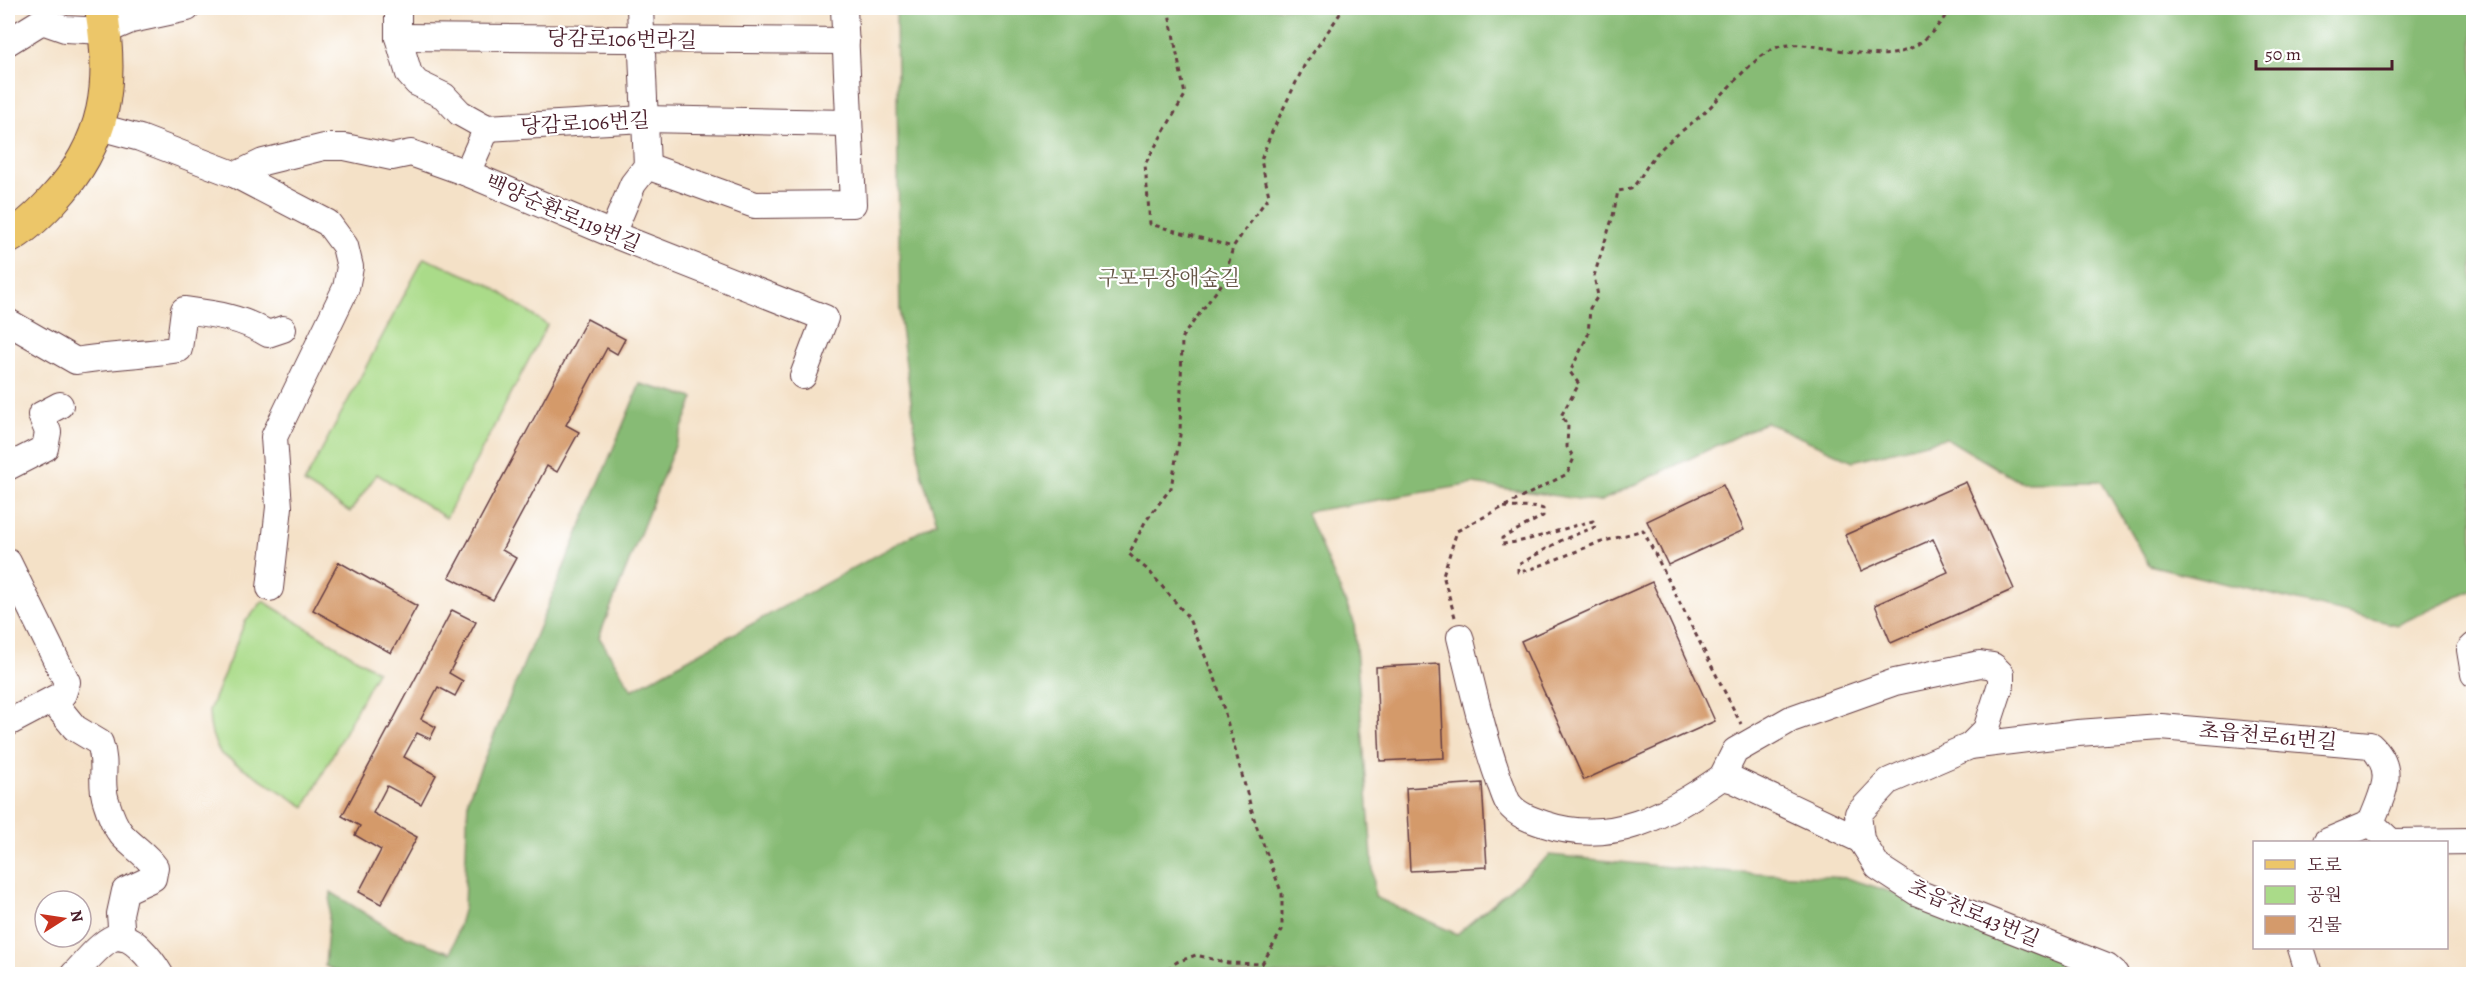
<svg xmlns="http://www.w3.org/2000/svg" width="2481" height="982" viewBox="0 0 2481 982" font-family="Alegreya,'Noto Serif KR',serif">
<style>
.green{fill:#aadb89;stroke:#7a7d5a;stroke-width:1.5}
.forest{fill:#87bb75;stroke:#686d50;stroke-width:1.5}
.building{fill:#d49a6b}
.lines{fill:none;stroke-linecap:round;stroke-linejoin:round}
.minor-casing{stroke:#643c42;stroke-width:28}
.major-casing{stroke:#643c42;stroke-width:34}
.path{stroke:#643c42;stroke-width:3;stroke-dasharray:4.5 4.5;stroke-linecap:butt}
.minor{stroke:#fff;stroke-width:26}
.major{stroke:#ecc669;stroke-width:32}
.labels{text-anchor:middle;stroke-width:4.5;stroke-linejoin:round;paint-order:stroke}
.street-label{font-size:21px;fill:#4a1f2b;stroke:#fff}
.park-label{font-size:21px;fill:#675747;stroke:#fff}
</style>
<rect width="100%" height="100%" fill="#fff"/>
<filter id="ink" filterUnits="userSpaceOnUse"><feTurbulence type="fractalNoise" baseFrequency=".0167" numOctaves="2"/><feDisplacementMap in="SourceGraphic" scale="12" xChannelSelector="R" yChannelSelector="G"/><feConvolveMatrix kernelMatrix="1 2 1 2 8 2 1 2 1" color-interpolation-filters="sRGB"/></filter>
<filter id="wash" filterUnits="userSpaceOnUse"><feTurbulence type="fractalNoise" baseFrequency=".008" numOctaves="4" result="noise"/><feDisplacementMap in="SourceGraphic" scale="24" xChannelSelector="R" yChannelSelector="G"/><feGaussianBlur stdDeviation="1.35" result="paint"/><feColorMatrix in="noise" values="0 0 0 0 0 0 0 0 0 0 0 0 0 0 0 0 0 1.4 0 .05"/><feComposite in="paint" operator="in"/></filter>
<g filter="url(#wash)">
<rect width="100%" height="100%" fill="#f4e1c7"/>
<g class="green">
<path d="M424,258l64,26 59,41 -101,193 -69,-44 -27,38 -46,-29z"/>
<path d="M263,601l114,70 -72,136 -84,-53c-9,-14 -12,-27 -12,-43l36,-89z"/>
</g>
<path class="forest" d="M896,8h1577v582l-76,35 -248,-60 -48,-84 -81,1 -74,-44 -93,23 -87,-39 -167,80 -126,-18 -167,28 48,110 21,275 82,37 93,-79 149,15 148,8 89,28 163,68h-1756l-18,-8 6,-74 62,39 58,22 13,-46 4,-109 172,-414 54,14 -95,239 33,53 305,-168 -16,-49 -21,-152z"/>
<g id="blocks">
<g class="building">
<path d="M587,319l38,20 -8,15 -10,-6 -41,77 13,7 -22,40 -10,-6 -45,84 14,8 -23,42 -44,-23z"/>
<path d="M1966,482l48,107 -123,54 -16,-38 73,-33 -15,-33 -72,32 -16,-36z"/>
<path d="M1723,485l21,45 -76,35 -21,-44z"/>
<path d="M339,562l78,44 -26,47 -78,-43z"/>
<path d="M1652,582l63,139 -131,59 -63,-139z"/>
<path d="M452,610l24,12 -27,51 14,8 -8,15 -17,-9 -17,32 15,8 -6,12 -13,-6 -13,24 32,18 -15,29 -34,-18 -14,27 44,24 -36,67 -22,-12 22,-42 -26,-15 5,-9 -18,-10z"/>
<path d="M1440,664l4,94 -64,3 -4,-94z"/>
<path d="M1482,783l5,84 -77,4 -4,-83z"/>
</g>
</g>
</g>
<g filter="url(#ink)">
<use href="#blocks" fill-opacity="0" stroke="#643c42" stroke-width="1.5"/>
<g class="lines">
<defs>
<g id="minor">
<path d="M398,8v29l11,37 8,9 27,13 16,17 27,15 157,-9 204,4"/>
<path d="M640,8l7,158"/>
<path d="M398,37l448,4"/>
<path d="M8,42l34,-21 23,8 40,2 26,-11 56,-12"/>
<path d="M99,127l41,11 96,37 92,48 17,23 5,21 -4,21 -72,149 5,70 -9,81"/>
<path d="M467,173l20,-45"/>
<path d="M236,175l27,-13 61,-15h21l47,10 19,-4 56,20 145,61 213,84 -22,58"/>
<path d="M612,234l21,-50 14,-18 108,39 98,-1 -9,-196"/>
<path d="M8,322l68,39c34,-6 69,-6 103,-12l5,-39c30,4 57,7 84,24l15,-5"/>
<path d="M8,467l37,-19 3,-16 -7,-17 19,-10"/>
<path d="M8,562l59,120 -4,12 -55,29"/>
<path d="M1460,637c12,48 23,99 40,146 3,6 5,16 9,21 8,11 23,16 35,20 68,23 123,-9 178,-47l12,3 127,60"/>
<path d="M2474,646l-4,4 4,24"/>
<path d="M52,700l23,28 25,15c8,24 -1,37 6,58 3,10 9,26 16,34 11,12 24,19 33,32l-2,11 -28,13 -5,23 2,24"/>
<path d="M1722,777l13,-26 56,-32 104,-37 85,-18 13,2 8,8v10l-15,46 -16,16"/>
<path d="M2326,842l45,-19"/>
<path d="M2301,948l8,26"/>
<path d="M74,974c11,-11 25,-30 39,-36 17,-8 40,24 47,36"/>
<path d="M2115,974l-8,-7 -189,-74 -40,-26 -17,-27 -3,-26 31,-33 81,-35 108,-13 83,-6 209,18c28,26 12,48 1,78l20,19 83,-1"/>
</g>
<path id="major" d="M8,238c17,-9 32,-24 45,-38 54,-58 61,-117 48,-192"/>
</defs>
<use href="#minor" class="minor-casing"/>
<use href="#major" class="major-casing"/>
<g class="path">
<path d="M1168,8l17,87 -40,69 5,60 83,23"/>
<path d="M1504,507c10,1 34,-1 39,2v7l-41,22v6c31,-3 60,-16 91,-23l2,6 -33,13 -44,25v7l11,-2 66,-26 48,-14 98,194"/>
<path d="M1455,617l-12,-42 14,-44 110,-57 7,-16 -7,-11 1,-22 -7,-9 18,-32 -9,-12 18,-37 2,-27 8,-12 -4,-20 19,-60 5,-25 13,-2c11,-11 16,-26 27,-37 14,-15 33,-27 48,-41 21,-20 46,-54 72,-64 11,-4 30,-2 41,0 64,9 91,22 132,-39"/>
<path d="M1160,974l17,-12 19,-7 32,8 34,1 20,-34v-36l-27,-72 -39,-141 -28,-64 -39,-46 -20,-17 16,-32 26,-34 9,-53 2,-98 42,-56 9,-34 36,-51 -8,-36 9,-24 34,-70 40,-58"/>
</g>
<use href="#minor" class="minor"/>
<use href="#major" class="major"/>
</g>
</g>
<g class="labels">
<g class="street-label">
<text transform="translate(622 39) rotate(1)" y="7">당감로106번라길</text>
<text transform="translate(585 123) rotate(-3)" y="7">당감로106번길</text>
<text transform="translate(563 213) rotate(23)" y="7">백양순환로119번길</text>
<text transform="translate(2268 736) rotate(5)" y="7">초읍천로61번길</text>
<text transform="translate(1974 913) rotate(23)" y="7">초읍천로43번길</text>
</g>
<g class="park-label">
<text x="1169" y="285">구포무장애숲길</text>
</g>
</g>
<rect width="2481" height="982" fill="none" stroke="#fff" stroke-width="30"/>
<rect x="2253" y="841" width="195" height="108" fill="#ffffff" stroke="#b7a5aa" stroke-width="1.5"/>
<rect x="2265" y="860" width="30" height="9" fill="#ecc669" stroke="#b7a5aa" stroke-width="1.5"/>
<text x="2307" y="871" font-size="18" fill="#4a1f2b">도로</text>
<rect x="2265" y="886" width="30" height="18" fill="#aadb89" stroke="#b7a5aa" stroke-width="1.5"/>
<text x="2307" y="901" font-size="18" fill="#4a1f2b">공원</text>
<rect x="2265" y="916" width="30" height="18" fill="#d49a6b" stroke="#b7a5aa" stroke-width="1.5"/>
<text x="2307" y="931" font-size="18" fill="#4a1f2b">건물</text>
<g transform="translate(63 919) rotate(78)"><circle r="28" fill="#ffffff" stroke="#b7a5aa" stroke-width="1.5"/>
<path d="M0-4.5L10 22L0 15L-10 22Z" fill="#c8321e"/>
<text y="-9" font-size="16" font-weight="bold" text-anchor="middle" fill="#4a1f2b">N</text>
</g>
<path d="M2256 60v9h136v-9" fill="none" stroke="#4a1f2b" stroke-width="3"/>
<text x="2265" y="60" font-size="18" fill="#4a1f2b" stroke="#ffffff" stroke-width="4.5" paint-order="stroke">50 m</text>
</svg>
